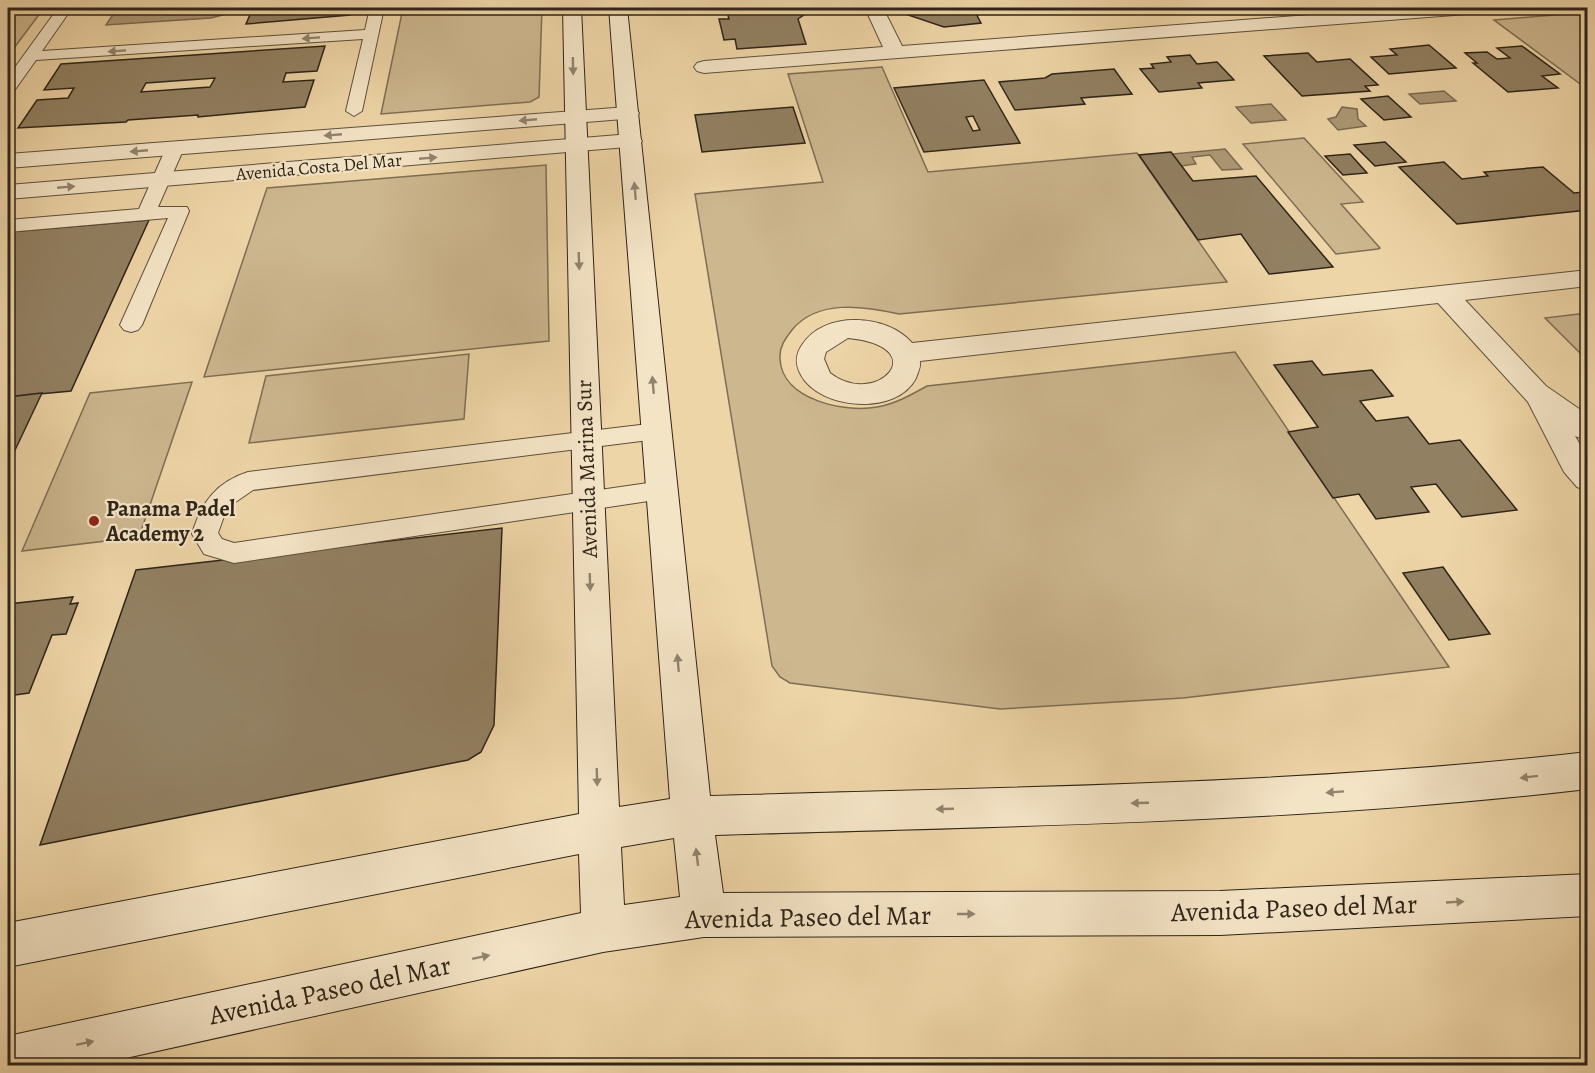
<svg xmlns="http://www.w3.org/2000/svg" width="1595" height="1073" viewBox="0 0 1595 1073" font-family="Alegreya,serif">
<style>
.green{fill:#cdb78f;stroke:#7e6e54;stroke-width:1.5}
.water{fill:#ad9976;stroke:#7a6a50;stroke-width:1.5}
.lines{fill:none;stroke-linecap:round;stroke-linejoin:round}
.shore{stroke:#6e5e47;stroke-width:1.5}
.building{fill:#928062;stroke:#2e2418;stroke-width:1.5;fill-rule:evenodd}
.lane-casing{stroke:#5e503c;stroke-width:2}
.street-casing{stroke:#5e503c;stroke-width:2}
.secondary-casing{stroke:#2e2418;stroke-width:2}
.lane{fill:#f4e4c6;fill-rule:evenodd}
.street{fill:#f4e4c6;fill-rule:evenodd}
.secondary{fill:#f4e4c6;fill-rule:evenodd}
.oneway{fill:#91846f}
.poi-dot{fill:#8f2418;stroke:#f4e4c6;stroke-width:2}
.labels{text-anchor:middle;stroke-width:4.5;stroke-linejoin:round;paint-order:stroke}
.far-street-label{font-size:18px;fill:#2e2418;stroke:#f4e4c6}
.street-label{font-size:22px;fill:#2e2418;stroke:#f4e4c6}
.poi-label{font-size:22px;font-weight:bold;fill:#2e2418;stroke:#f4e4c6;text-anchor:start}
.near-street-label{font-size:27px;fill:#2e2418;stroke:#f4e4c6}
</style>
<rect width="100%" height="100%" fill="#eed5a7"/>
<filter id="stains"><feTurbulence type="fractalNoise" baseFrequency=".00333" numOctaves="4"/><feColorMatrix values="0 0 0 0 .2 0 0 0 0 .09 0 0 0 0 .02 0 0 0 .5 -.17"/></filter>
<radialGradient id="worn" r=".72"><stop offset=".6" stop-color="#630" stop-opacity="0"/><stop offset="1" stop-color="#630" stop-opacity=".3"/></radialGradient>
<g class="green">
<path d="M8,8h36l-36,48z"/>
<path d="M403,8h139l-3,89 -9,5 -149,12z"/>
<path d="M1579,13l8,6v70l-93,-69z"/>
<path d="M882,67l46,105 209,-19 90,129 -328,32c-35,-8 -82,-15 -107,16 -7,9 -13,17 -12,29 2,41 65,54 97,48 18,-3 34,-12 50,-21l308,-34 214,315 -266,31 -183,11 -210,-26 -10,-6 -8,-11 -77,-472 128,-12 -35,-108z"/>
<path d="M1304,138l59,64 -22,2 39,44 -2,1 -42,5 -93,-110z"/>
<path d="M546,165l3,176 -345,36 63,-189z"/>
<path d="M1587,313h1l-1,47 -42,-42z"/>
<path d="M469,354l-5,65 -215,24 17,-67z"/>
<path d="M192,382l-53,155 -117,14 68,-158z"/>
</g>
<g class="water">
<path d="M202,8h27l-3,6 -15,4 -105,7 8,-12z"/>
<path d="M1444,91l12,10 -36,3 -11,-10z"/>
<path d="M1271,104l15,16 -35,3 -15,-16z"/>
<path d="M1342,107l15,2 1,10 8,7 -28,4 -10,-11 8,-2z"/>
<path d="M1225,149l17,20 -20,1 -12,-15 -18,2 4,7 -15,2 -9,-12z"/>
</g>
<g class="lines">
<path class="shore" d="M163,8v5l3,2 44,-3 12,-4"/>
</g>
<g class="building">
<path d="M253,8h99l-2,7 -104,9z"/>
<path d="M726,8h93l1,3 -17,1 1,3 -6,4 8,25 -69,5 -2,-10 -11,1 -5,-21h10z"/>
<path d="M902,8h71l8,15 -37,4 -39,-13z"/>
<path d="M1429,45l27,23 -67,6 -18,-17 26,-2 -7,-6z"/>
<path d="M325,46l-8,25 -31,2 -3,9 31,-2 -9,27 -107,10v-2l-70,5 -2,2 -108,6 19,-28 31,-2 6,-10 -30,2 17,-26zM215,78l-5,9 -69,5 5,-9z"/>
<path d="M1522,46l38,28 -18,2 16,12 -50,4 -35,-29h4l-12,-10 22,-1 10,7 13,-1 -13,-10z"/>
<path d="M1308,53l9,9 33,-3 28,26 -13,1 5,5 -68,5 -38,-40z"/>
<path d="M1190,55l7,9 20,-2 17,18 -36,3 4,5 -43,4 -19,-23 14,-1 -3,-4 20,-2 -4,-5z"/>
<path d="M1114,69l18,25 -51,4 4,6 -70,6 -16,-28 46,-4 7,-4z"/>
<path d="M984,80l36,63 -96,9 -30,-64zM973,116l7,14 -7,1 -7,-14z"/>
<path d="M1388,96l23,21 -27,3 -23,-21z"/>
<path d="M793,107l12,36 -103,9 -7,-37z"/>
<path d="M1385,142l21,20 -31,4 -21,-21z"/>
<path d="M1171,152l22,29 63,-5 77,91 -64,7 -28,-40 -43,6 -59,-85z"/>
<path d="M1350,154l17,19 -24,2 -18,-19z"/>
<path d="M1444,162l18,17 26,-3 -4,-4 59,-5 31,26 10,-1 4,3v15l-131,14 -58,-57z"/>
<path d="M149,220l-78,171 -63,6v-165z"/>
<path d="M1312,361l11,14 49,-5 21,26 -33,5 16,20 32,-4 21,27 31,-4 57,70 -55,7 -26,-33 -25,3 18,25 -53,7 -17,-25 -26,4 -45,-66 30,-5 -44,-62z"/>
<path d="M42,393l-34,72v-68z"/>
<path d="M502,528l-8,197 -13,27 -13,8 -428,85 96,-275z"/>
<path d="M1443,567l47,67 -41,6 -46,-67z"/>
<path d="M73,597l-3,7 8,-1 -12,31 -14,1 -23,58 -21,3v-92z"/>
</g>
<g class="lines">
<defs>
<g id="lane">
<path d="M58,8h14l-30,43 323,-21 5,-22h14l-22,103 -8,5 -8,-5 17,-72 -327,21 -22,31 -6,2v-16z"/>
<path d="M175,143l6,1 3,4 -26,59h29l2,4 -47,114 -4,5 -7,2 -7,-2 -4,-5 48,-107 -160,14v-12l131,-11 27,-61 3,-4z"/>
<path d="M657,423l8,2 4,6 -4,6 -8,2 -404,51 -26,18 -9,25 4,6 12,4 428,-62 9,2 3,7 -3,7 -9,2 -428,64 -30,-9 -12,-20c9,-31 24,-52 56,-62z"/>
</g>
<g id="street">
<path d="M865,8h18l19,38 499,-38h75l-2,4 -7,2 -763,59 -7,-2 -3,-4 3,-4 7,-2 179,-14z"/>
<path d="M628,107l8,1 3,5 -3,5 -628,50v-14z"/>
<path d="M631,134l8,2 3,5 -3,5 -631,53v-14z"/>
<path d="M1588,270v16l-123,14 81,86 42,29v26l-13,-5 13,22v33l-11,-4 -13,-15 -36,-70 -90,-99 -518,58c1,6 -2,11 -4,17 -19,38 -96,32 -115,-3 -6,-11 -6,-20 1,-30 22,-35 86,-31 110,-2zM848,338c88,9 28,71 -18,35l-6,-14 2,-7z"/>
</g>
<path id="secondary" d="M563,8h18l38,799 51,-8 -61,-791h18l83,788c293,-9 587,-11 878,-44v37c-290,34 -582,37 -873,46l8,58 497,-2 368,-17v42l-368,19 -516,2 -101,15 -513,114h-82v-30l573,-123 -2,-59 -571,113v-44l571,-109zM674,838l6,59 -56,8 -3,-58z"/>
</defs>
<use href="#lane" class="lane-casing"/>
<use href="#street" class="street-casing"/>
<use href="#secondary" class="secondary-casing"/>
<use href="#lane" class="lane"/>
<use href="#street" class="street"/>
<use href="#secondary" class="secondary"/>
</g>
<defs><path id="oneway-solid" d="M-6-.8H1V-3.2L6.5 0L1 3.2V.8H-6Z" transform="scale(1.5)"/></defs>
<g class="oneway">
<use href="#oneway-solid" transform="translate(311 38) rotate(176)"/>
<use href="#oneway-solid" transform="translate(117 51) rotate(176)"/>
<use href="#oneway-solid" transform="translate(573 66) rotate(89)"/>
<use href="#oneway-solid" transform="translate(528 120) rotate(175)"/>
<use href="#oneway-solid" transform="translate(333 135) rotate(175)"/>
<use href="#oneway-solid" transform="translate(139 151) rotate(175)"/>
<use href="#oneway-solid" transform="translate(428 158) rotate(-5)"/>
<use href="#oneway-solid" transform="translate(66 187) rotate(-5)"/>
<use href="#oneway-solid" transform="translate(635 191) rotate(-95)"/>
<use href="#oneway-solid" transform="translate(579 261) rotate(88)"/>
<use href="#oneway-solid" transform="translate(653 385) rotate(-95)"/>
<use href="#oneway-solid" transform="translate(590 582) rotate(88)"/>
<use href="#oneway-solid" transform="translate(678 663) rotate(-95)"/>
<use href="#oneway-solid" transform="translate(597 777) rotate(88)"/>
<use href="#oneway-solid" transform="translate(1529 777) rotate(173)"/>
<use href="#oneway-solid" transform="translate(1335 792) rotate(176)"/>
<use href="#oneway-solid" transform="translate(1140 803) rotate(178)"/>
<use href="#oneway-solid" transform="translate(945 809) rotate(178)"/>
<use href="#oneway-solid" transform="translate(697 857) rotate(-97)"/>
<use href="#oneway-solid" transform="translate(1455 902) rotate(-3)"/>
<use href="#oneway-solid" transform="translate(966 914)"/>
<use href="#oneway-solid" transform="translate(481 957) rotate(-12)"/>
<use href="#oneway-solid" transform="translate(85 1043) rotate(-12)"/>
</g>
<circle class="poi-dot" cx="94" cy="521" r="6"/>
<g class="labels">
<g class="far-street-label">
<text transform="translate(319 167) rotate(-5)" y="6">Avenida Costa Del Mar</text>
</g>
<g class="street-label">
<text transform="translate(586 469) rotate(-92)" y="8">Avenida Marina Sur</text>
</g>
<g class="poi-label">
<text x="106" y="516">Panama Padel<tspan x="106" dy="25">Academy 2</tspan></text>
</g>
<g class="near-street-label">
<text transform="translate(1294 908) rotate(-2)" y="9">Avenida Paseo del Mar</text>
<text transform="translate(808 917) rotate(-1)" y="9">Avenida Paseo del Mar</text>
<text transform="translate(330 990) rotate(-12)" y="9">Avenida Paseo del Mar</text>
</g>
</g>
<rect width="1595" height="1073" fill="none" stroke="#eed5a7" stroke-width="30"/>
<rect x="9" y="9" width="1577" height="1055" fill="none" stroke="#2e2418" stroke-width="3"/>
<rect x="15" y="15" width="1565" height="1043" fill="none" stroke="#2e2418" stroke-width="1.5"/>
<rect width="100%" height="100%" filter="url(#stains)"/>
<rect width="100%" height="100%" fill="url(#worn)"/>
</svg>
